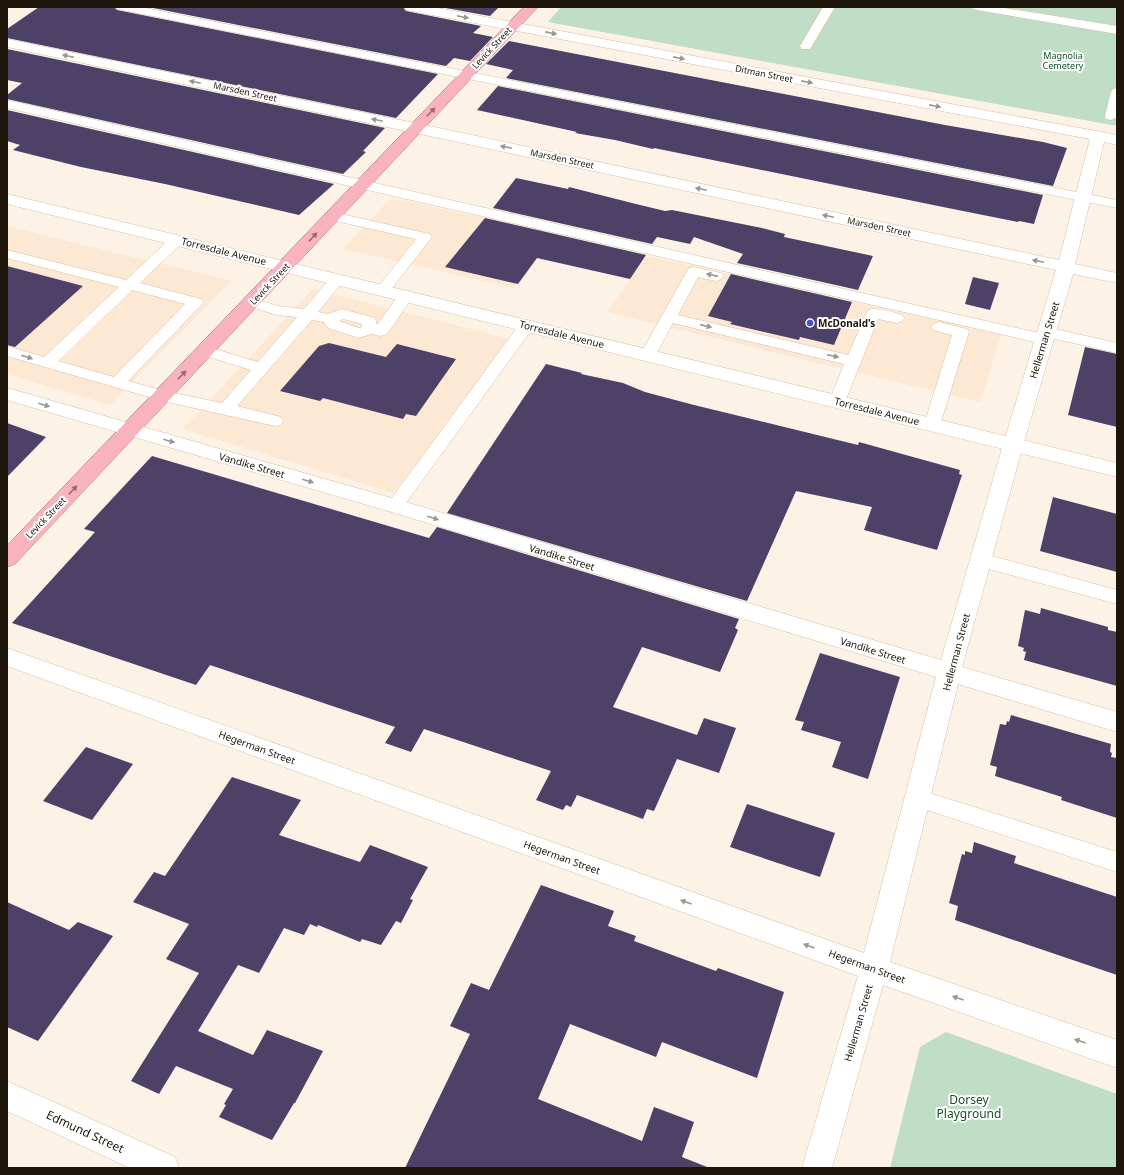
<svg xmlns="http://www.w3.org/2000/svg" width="1124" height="1175" viewBox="0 0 1124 1175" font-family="'Noto Sans',sans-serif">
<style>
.built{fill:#fce8d3}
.green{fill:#c0ddc5}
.building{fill:#4d4168}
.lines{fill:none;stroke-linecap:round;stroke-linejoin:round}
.lane-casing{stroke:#d9bea2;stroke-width:1}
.street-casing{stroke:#d9bea2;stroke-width:1}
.secondary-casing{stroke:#d9bea2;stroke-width:1}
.highway-casing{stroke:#ac7c80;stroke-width:1}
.lane{fill:#fff;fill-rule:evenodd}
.street{fill:#fff;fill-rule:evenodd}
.secondary{fill:#fff;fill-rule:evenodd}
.highway{fill:#f8b3bf;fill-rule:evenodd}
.oneway{fill:#9a9691}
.oneway2{fill:#966c6e}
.poi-dot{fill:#4750c6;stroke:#fff;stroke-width:1.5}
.labels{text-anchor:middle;stroke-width:4;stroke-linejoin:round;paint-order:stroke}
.far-street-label{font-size:9px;fill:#1f160b;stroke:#fff}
.far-park-label{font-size:9px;fill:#125329;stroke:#fff}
.street-label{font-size:10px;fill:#1f160b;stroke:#fff}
.poi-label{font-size:10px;font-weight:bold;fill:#1f160b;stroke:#fff;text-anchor:start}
.near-park-label{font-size:12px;fill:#125329;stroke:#fff}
.near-street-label{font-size:12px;fill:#1f160b;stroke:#fff}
</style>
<rect width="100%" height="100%" fill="#fdf2e6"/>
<g class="built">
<path d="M391,198l164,35 -41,55 -171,-39z"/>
<path d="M7,226l224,55 -121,124 -103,-31z"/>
<path d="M647,256l354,79 -21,67 -373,-90z"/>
<path d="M313,289l200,51 -120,153 -210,-64z"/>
</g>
<g class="green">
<path d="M561,7h556v119l-569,-104z"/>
<path d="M946,1032l171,62v74h-227l30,-121z"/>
</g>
<g class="building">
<path d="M39,7h75l3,3 5,1 316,63 -42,44 -389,-80v-9z"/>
<path d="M148,7h255l3,4 75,15 -8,7 20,4 -23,24 -16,-3 -8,8z"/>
<path d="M440,7h59l-9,9z"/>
<path d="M509,41l436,84 98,17 24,6 -14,38 -547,-108 7,-8 -27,-6z"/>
<path d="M7,49l378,79 -22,23 3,1 -23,22 -336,-75v-4l15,-12 -15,-3z"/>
<path d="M498,86l545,109 -9,29 -15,-3 -1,1 -70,-14 -294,-60 -1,1 -38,-9 -40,-7 2,-1 -100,-22z"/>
<path d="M7,110l327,74 -35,31 -134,-31 -84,-17 -68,-17 7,-5 -13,-4z"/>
<path d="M516,178l52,11 1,-2 67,17 29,7 7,-1 90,18 23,6 -1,3 89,19 -15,34 -121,-27 6,-9 -49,-17 -4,7 -33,-7 -5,7 -159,-36z"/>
<path d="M485,218l161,37 -16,24 -93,-21 -19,26 -73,-17z"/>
<path d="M7,266l76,20 -68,61 -8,-2z"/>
<path d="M731,274l121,28 -18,43 -34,-8 -1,3 -69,-16 2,-2 -24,-6z"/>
<path d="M973,277l26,6 -9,27 -25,-6z"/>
<path d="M329,343l57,14 11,-13 59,15 -40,57 -10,-2 -3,5 -80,-21 -3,3 -40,-10 39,-45z"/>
<path d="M1085,347l32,7v73l-49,-12z"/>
<path d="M546,364l36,9 -1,1 42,9 22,9 49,13 164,40 1,-3 101,28 -1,4 3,1 -25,75 -73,-20 8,-23 -76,-16 -49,110 -300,-88z"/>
<path d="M7,423l39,14 -39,40z"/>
<path d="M152,456l277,82 8,-11 302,92 -4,9 3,2 -18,42 -78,-25 -29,60 84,28 7,-17 32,10 -17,45 -42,-14 -23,52 -7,-2 -4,10 -66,-24 -6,12 -5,-2 -3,5 -27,-10 15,-29 -127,-42 -13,23 -26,-9 10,-16 -185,-62 -14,20 -184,-62 83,-91 -11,-3z"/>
<path d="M1053,497l64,17v58l-77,-21z"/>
<path d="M1041,608l67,19v3l9,2v54l-93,-26 2,-8 -3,-1 1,-3 -6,-2 7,-36 15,4z"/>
<path d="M820,653l80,24 -32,102 -36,-12 9,-25 -40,-12 3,-8 -9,-2z"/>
<path d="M1011,715l100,29 -1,8 2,1 -1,4 6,1v60l-56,-18 1,-3 -67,-21 2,-9 -7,-2 10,-41 6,1 1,-4 2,1z"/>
<path d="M86,747l47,17 -41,56 -49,-19z"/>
<path d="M232,777l69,23 -22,35 81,27 10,-17 58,22 -18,32 3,1 -12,23 -5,-2 -15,24 -19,-6 -2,3 -42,-17 -1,2 -7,-3 -6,11 -20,-7 -25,45 -21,-8 -40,66 55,24 14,-25 56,21 -28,52h-1l-22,37 -53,-23 7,-12 -2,-1 9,-15 -57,-23 -17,28 -28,-13 68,-108 -33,-14 23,-35 -56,-22 21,-30 11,4z"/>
<path d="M747,804l88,29 -15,44 -90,-30z"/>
<path d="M974,842l42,14 -2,7 103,34v78l-162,-55 3,-14 -9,-3 13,-49 3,1v-4l7,2z"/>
<path d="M541,885l73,26 -6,15 28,10 -2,5 82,30 2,-3 66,24 -27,86 -95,-36 -6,15 -86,-33 -32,75 104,42 12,-34 40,15 -12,35 25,10v1h-302l65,-134 -20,-8 21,-43 18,7z"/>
<path d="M7,902l62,28 9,-8 35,14 -75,105 -31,-14z"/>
</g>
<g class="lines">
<defs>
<g id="lane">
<path d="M116,7h24l977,193v8l-995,-198 -4,-1z"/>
<path d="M823,7h12l-25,42h-8l-2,-3z"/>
<path d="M971,7h27l119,19v8l-140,-24 -4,-1z"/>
<path d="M1117,88v29l-6,3 -5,-1 -1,-3 6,-24 2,-3z"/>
<path d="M7,100l1032,233 1,-4 6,-2 71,16v10l-66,-15 -1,4 -6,2 -1037,-236z"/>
<path d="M332,212l98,22 2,3 -44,56 -5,2 -5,-2 -3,-3 3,-3 38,-48 -89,-20 -2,-3 2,-3z"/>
<path d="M177,236l5,1 2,3 -2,3 -42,40 61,16 3,3 -76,79 36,10 58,12 29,-33 -52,-16 -2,-3 2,-3 6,-2 53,16 39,-45 -20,-2 -30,-9 -3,-3 3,-3 5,-2 26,8 26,3 28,-33 5,-2 5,2 3,3 -27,33 10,2 14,-5 33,9 2,7 24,-33 5,-2 5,2 3,3 -27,39 -6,2 -10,-2 -12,4 -31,-10 -4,-6 -12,-2 -75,86 44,11 2,4 -2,4 -6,1 -112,-25 -156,-45v-10l37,11 75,-70 -112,-29v-8l119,30 46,-43zM132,290l53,14 -71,73 -56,-16zM343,319l19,5v3l-3,1 -20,-7z"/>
<path d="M694,267l27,6 3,3 -3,3 -5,2 -18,-4 -20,38 170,40 20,-45c10,-3 24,2 34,5l3,3 -3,3 -5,2 -19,-4 -33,83 -2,4 -6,1 -6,-1 -2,-4 15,-38 -171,-41 -19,35 -6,2 -6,-2 -2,-3 47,-84 2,-3z"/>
<path d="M527,320l6,2 2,3 -134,185 -6,2 -6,-2 -3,-4 3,-4 132,-180z"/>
<path d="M939,322l28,7 2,3 -29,93 -2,4 -6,2 -6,-2 -2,-4 28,-90 -19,-5 -2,-3 2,-3z"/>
<path d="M981,553l136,37v14l-143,-39 -2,-5 2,-5z"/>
<path d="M917,789l200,63v20l-208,-68 -3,-6 3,-6z"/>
</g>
<g id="street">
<path d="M404,7h28l685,128v10l-13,-3 -29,122 42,9v10l-44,-9 -50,171 -61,222 155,45v20l-159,-48 -68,278 227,78v28l-234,-83 -51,183h-30l56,-192 -851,-310v-18l857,305 72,-276 -548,-166 -381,-111v-12l395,113 539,159 62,-215 53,-175 -617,-132 -432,-91v-8l432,89 620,132 31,-121 -679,-128 -5,-1z"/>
<path d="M7,1081l168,76 4,11h-49l-123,-57z"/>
</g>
<path id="secondary" d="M7,194l1110,269v14l-1110,-273z"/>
<path id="highway" d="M524,7h14l-523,557 -8,3v-21z"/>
</defs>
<use href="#lane" class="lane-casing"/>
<use href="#street" class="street-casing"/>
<use href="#secondary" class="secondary-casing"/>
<use href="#highway" class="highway-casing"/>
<use href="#lane" class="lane"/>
<use href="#street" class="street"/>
<use href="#secondary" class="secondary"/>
<use href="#highway" class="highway"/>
</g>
<defs><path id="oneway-solid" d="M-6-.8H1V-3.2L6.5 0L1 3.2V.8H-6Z"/></defs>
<g class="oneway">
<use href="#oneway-solid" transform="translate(463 17) rotate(11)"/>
<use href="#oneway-solid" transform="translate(551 33) rotate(11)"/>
<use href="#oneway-solid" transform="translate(68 56) rotate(-168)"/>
<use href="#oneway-solid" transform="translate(679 58) rotate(11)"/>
<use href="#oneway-solid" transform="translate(195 82) rotate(-168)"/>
<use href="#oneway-solid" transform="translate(807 82) rotate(11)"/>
<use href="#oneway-solid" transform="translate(935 106) rotate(11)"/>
<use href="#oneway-solid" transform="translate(377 120) rotate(-168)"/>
<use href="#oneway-solid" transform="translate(506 147) rotate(-168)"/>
<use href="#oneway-solid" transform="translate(701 189) rotate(-168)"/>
<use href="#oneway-solid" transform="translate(828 216) rotate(-168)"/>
<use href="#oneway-solid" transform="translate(1038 261) rotate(-168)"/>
<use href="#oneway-solid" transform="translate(712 275) rotate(-167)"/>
<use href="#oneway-solid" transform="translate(706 326) rotate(13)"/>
<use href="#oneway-solid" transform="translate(833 356) rotate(13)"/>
<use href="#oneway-solid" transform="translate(27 357) rotate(17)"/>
<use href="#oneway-solid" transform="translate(44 405) rotate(16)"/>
<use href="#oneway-solid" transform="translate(169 441) rotate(16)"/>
<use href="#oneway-solid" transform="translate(308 481) rotate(16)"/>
<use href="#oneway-solid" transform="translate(433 518) rotate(17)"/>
<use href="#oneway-solid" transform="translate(686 902) rotate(-160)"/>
<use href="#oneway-solid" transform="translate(809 946) rotate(-160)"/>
<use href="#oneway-solid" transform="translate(958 998) rotate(-161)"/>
<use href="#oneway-solid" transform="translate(1080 1041) rotate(-161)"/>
</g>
<g class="oneway2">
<use href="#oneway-solid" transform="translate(431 112) rotate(-45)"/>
<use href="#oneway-solid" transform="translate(313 237) rotate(-47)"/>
<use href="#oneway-solid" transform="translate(182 375) rotate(-46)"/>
<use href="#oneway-solid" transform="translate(73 490) rotate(-46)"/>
</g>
<circle class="poi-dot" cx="810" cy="323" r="4"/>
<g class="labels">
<g class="far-street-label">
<text transform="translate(492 48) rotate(-47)" y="3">Levick Street</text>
<text transform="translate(764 74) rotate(11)" y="3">Ditman Street</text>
<text transform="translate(245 92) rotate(12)" y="3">Marsden Street</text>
<text transform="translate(562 159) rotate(12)" y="3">Marsden Street</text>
<text transform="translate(879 227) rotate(12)" y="3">Marsden Street</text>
<text transform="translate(270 284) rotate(-47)" y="3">Levick Street</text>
<text transform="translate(46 518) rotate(-46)" y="3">Levick Street</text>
</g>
<g class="far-park-label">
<text x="1063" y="59">Magnolia<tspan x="1063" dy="10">Cemetery</tspan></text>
</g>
<g class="street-label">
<text transform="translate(224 251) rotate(14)" y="4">Torresdale Avenue</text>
<text transform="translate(562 334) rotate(14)" y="4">Torresdale Avenue</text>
<text transform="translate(1044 340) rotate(-73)" y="4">Hellerman Street</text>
<text transform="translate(877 411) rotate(14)" y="4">Torresdale Avenue</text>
<text transform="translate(252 465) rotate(16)" y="4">Vandike Street</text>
<text transform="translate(562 557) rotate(17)" y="4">Vandike Street</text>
<text transform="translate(873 650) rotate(17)" y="4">Vandike Street</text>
<text transform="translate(956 652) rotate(-75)" y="4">Hellerman Street</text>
<text transform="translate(257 747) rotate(20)" y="4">Hegerman Street</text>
<text transform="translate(562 857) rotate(20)" y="4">Hegerman Street</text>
<text transform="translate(867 966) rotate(20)" y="4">Hegerman Street</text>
<text transform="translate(858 1023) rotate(-74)" y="4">Hellerman Street</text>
</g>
<g class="poi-label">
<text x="818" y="327">McDonald's</text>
</g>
<g class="near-park-label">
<text x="969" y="1104">Dorsey<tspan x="969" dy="14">Playground</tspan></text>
</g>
<g class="near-street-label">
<text transform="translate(85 1132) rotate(25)" y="4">Edmund Street</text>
</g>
</g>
<rect width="1124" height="1175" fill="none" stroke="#1f160b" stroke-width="16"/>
</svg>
